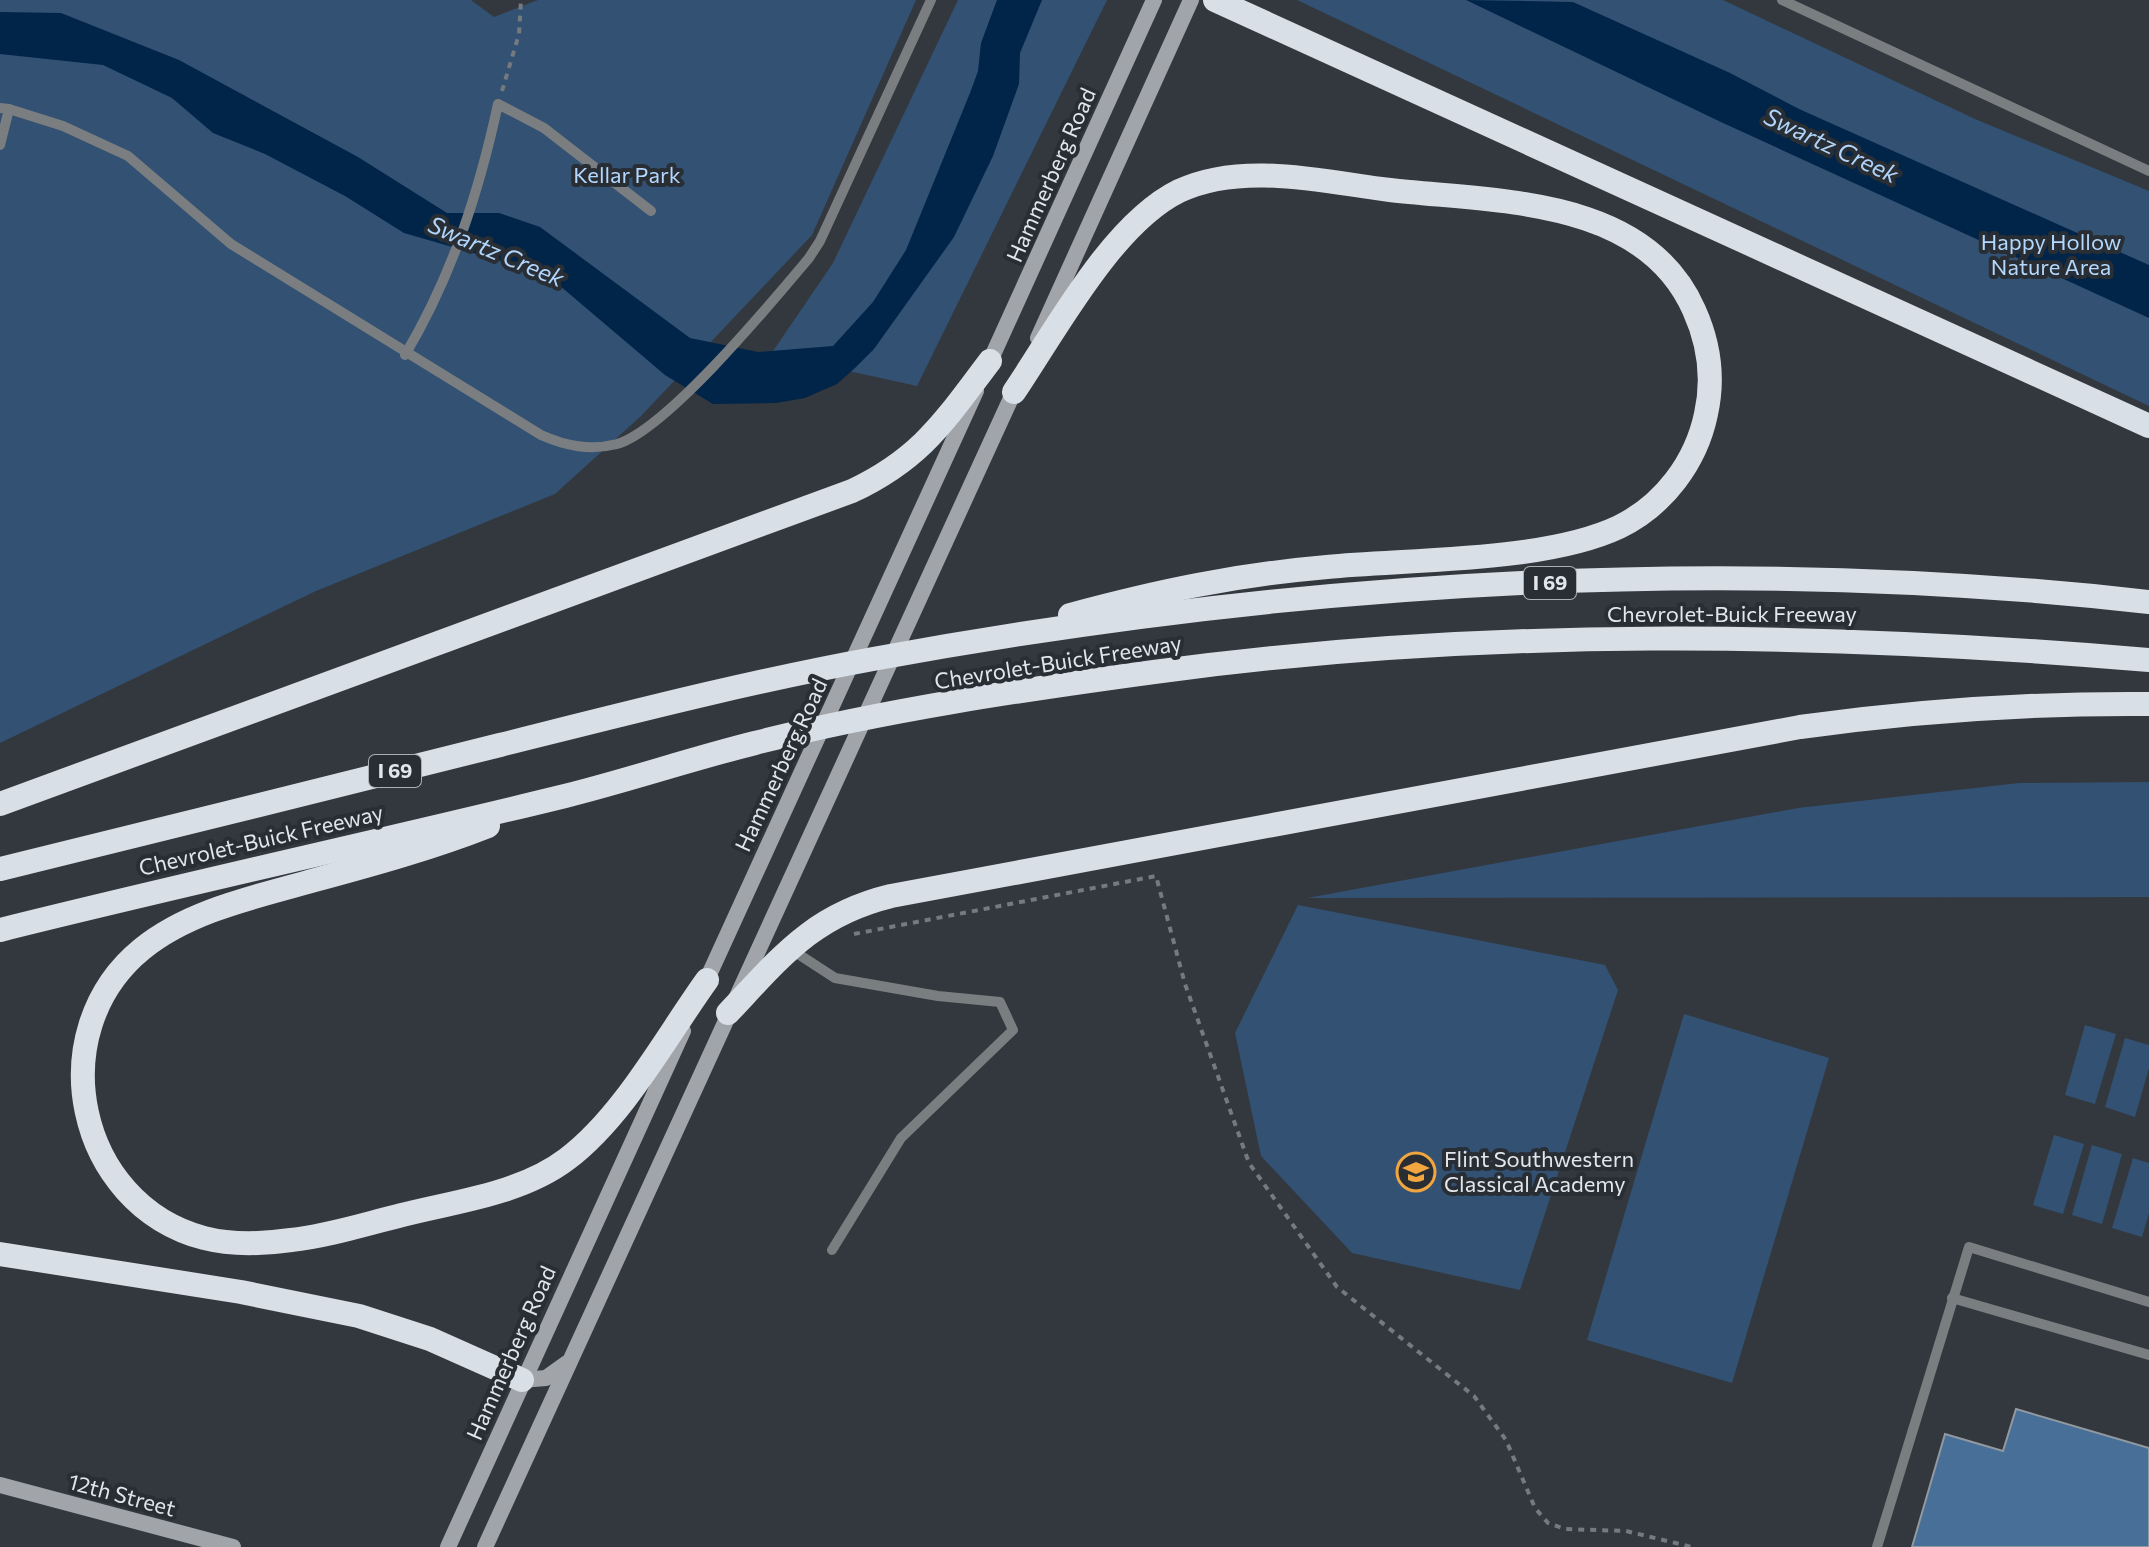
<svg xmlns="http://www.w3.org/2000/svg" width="2149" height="1547" viewBox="0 0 2149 1547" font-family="Commissioner,sans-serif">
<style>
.green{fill:#335172}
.water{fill:#002549}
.building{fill:#476f98;stroke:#9299a0;stroke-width:2}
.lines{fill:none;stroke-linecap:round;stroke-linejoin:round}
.path{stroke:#757a7f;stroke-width:4;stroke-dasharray:6 6;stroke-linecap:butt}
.lane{stroke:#7b7e81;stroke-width:10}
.secondary{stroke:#a1a5aa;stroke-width:16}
.highway{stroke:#d8dfe7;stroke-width:24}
.labels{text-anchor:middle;stroke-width:8;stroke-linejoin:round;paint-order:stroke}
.shield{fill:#282e34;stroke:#aaafb3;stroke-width:2}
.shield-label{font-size:20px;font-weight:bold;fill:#e2e6ea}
.park-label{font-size:22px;fill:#b3d7fd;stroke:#282e34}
.street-label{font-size:22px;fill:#e2e6ea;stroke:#282e34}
.poi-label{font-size:22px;fill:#e2e6ea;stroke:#282e34;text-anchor:start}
.water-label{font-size:24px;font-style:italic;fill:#b0d4fa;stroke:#282e34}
</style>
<rect width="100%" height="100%" fill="#32383e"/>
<g class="green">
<path d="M0,0h471l23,17 44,-17h378l-104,235 -171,181 -86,78 -239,97 -316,152z"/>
<path d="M958,0h149l-190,386 -146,-32 62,-91z"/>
<path d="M1297,0h426l252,119 174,72v215z"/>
<path d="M2149,782v115l-842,1 491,-90 221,-25z"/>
<path d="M1298,905l307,60 13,25 -98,300 -168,-37 -91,-97 -26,-123z"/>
<path d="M1684,1014l145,44 -97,325 -145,-43z"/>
<path d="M2085,1025l31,9 -21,70 -30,-9z"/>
<path d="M2125,1038l24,7v23l-14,49 -30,-10z"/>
<path d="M2054,1135l30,9 -21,70 -30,-9z"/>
<path d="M2092,1145l30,9 -20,70 -30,-9z"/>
<path d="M2133,1158l16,5v50l-7,24 -30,-9z"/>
</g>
<g class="water">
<path d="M997,0h45l-22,53 -1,31 -26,72 -39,81 -80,112 -19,19 -18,16 -32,14 -29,5 -63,1 -48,-29 -119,-101 -142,-41 -59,-37 -80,-42 -52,-21 -41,-35 -69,-33 -103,-11v-42l61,1 118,47 179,97 89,56h52l41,14 150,111 68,14 75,-6 40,-44 33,-52 64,-157 8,-22 3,-28z"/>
<path d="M1466,0l107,2 157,71 69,36 350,156v53l-426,-195z"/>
</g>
<path class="building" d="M2016,1409l133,39v99h-237l33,-113 58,17z"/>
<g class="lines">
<g class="path">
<path d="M502,91l17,-57 2,-34"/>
<path d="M854,934l302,-58 29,108 64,179 88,124 137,109 32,44 29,68 13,15 17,6 61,2 66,16"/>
</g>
<g class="lane">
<path d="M1782,0l367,171"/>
<path d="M0,108l9,1 -9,36"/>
<path d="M9,109l54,17 65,30 103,88 310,191c25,11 49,16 76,9 49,-14 155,-142 192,-186l11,-17 111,-241"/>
<path d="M405,355c47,-79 74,-163 93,-251l46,24 107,83"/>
<path d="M792,950l43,28 103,18 62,6 13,28 -112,108 -69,112"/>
<path d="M1952,1298l197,57"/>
<path d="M1877,1547l92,-300 180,55"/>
</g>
<g class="secondary">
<path d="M1038,338l153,-338"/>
<path d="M986,370l168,-370"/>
<path d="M703,988l273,-597"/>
<path d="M522,1380l24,-2 21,-15"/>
<path d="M0,1485l233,62"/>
<path d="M448,1547l235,-516"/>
<path d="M485,1547l532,-1162"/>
</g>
<g class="highway">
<path d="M1215,0l934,426"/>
<path d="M1014,392c42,-62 98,-168 165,-201 64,-30 145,-9 211,-1 104,12 254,6 304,120 15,33 20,68 12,104 -10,48 -42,91 -87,113 -74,35 -208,32 -292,40 -92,8 -168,24 -257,48"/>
<path d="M0,804l852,-313c70,-33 93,-71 138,-130"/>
<path d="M488,826c-56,22 -114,38 -173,54 -59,17 -125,30 -173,69 -102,83 -66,255 62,289 27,7 59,6 87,2 37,-4 74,-16 111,-25 54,-14 119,-21 165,-56 56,-42 99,-122 140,-179"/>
<path d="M0,869c167,-41 333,-82 500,-124 124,-31 247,-63 373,-86 419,-77 852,-105 1276,-57"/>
<path d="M0,930c188,-47 377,-88 565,-134 64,-16 126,-37 190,-53 130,-33 266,-53 399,-71 329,-45 665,-40 995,-12"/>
<path d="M728,1013c53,-56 85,-98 163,-117l909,-169c115,-16 233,-24 349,-23"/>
<path d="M0,1254l241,38 118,24 71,23 92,41"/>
</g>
</g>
<defs>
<symbol id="school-ring" viewBox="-11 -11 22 22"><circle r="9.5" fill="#282e34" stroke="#f1a63f" stroke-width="1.5"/><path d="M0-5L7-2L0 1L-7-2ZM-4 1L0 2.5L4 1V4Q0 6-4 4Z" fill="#f1a63f"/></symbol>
</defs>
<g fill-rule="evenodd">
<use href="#school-ring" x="1394" y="1150" width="44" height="44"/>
</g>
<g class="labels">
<g class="shield">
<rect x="1524" y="567" width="52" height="32" rx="6"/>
<rect x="369" y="755" width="52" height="32" rx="6"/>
</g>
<g class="shield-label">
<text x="1550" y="590">I 69</text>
<text x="395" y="778">I 69</text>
</g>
<g class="park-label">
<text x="627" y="183">Kellar Park</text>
<text x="2051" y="250">Happy Hollow<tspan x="2051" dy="25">Nature Area</tspan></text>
</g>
<g class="street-label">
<text transform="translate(1051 175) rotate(-66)" y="8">Hammerberg Road</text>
<text x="1732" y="622">Chevrolet-Buick Freeway</text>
<text transform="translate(1058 662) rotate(-9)" y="8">Chevrolet-Buick Freeway</text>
<text transform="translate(781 765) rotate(-65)" y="8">Hammerberg Road</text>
<text transform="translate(261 840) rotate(-13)" y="8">Chevrolet-Buick Freeway</text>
<text transform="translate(511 1353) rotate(-66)" y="8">Hammerberg Road</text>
<text transform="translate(122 1495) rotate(15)" y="8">12th Street</text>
</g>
<g class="poi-label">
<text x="1444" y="1167">Flint Southwestern<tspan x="1444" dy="25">Classical Academy</tspan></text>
</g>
<g class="water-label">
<text transform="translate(1831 146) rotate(25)" y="8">Swartz Creek</text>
<text transform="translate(496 252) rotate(23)" y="8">Swartz Creek</text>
</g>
</g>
</svg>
